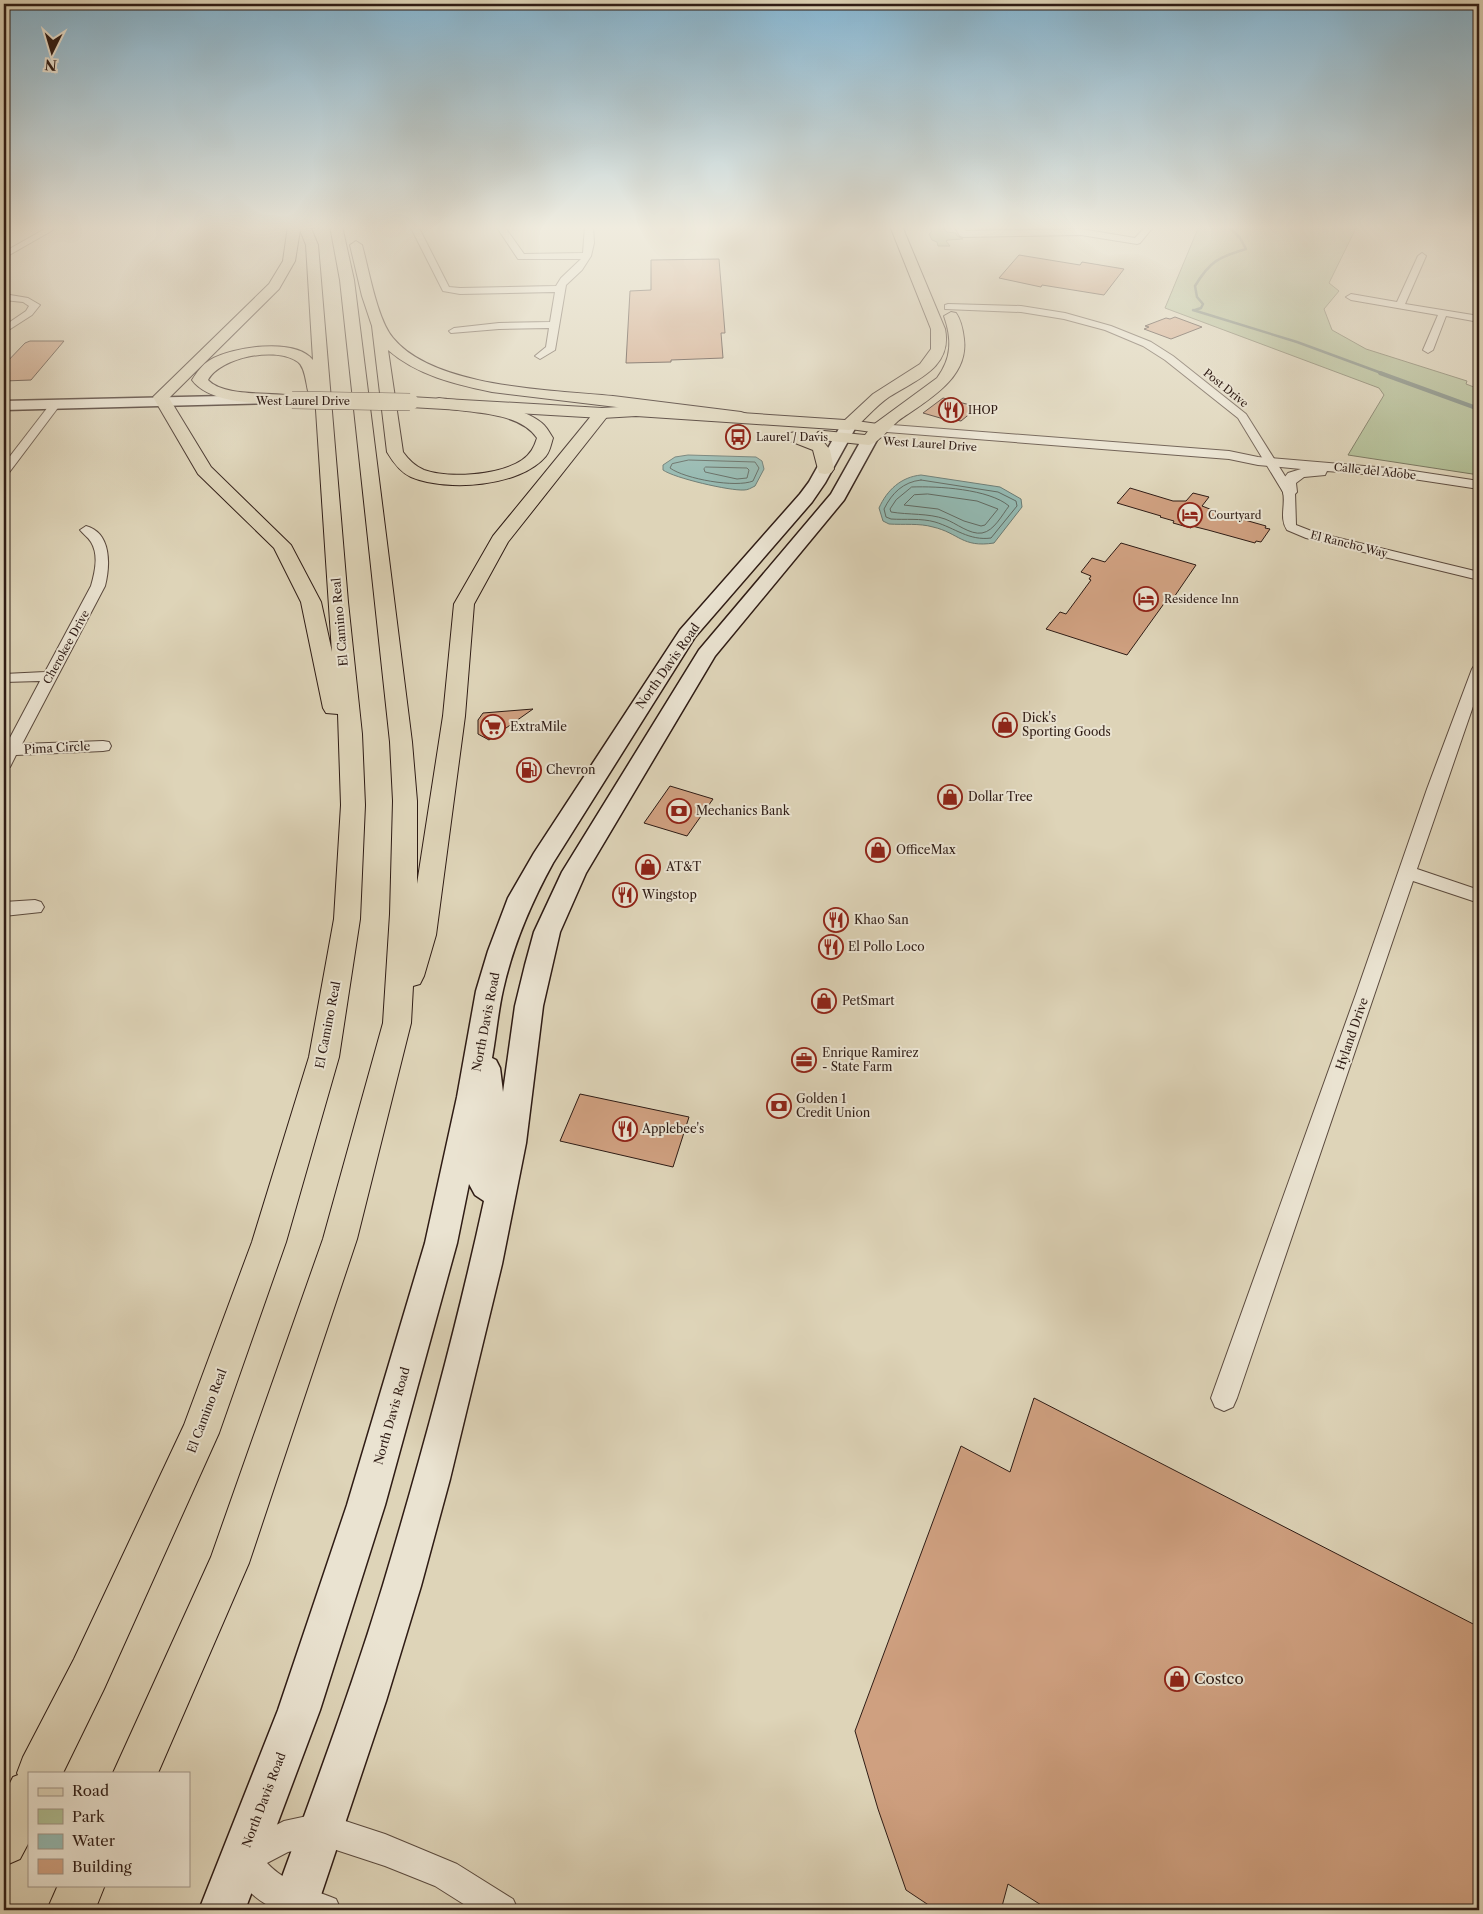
<svg xmlns="http://www.w3.org/2000/svg" width="1483" height="1914" viewBox="0 0 1483 1914" font-family="'Libre Caslon Text',serif">
<style>
.green{fill:#aebd92;stroke:#6e6c54}
.water{fill:#93b8b0;stroke:#6b7a72}
.lines{fill:none;stroke-linecap:round;stroke-linejoin:round}
.shore{stroke:#616a62;stroke-width:1}
.stream-far1{stroke:#6b7a72;stroke-width:2.5}
.stream{stroke:#6b7a72;stroke-width:4}
.building{fill:#cfa080;stroke:#2f1c15}
.minor-casing{stroke:#5b4a3e;stroke-width:2}
.tertiary-casing{stroke:#5b4a3e;stroke-width:2}
.secondary-casing{stroke:#2f1c15;stroke-width:3}
.primary-casing{stroke:#2f1c15;stroke-width:2}
.trunk-casing{stroke:#2f1c15;stroke-width:2}
.motorway-casing{stroke:#2f1c15;stroke-width:2}
.minor{fill:#eae3d1;fill-rule:evenodd}
.tertiary{fill:#eae3d1;fill-rule:evenodd}
.secondary{fill:#eae3d1;fill-rule:evenodd}
.primary{fill:#ded4b8;fill-rule:evenodd}
.trunk{fill:#ded4b8;fill-rule:evenodd}
.motorway{fill:#ded4b8;fill-rule:evenodd}
.trunk-bridge-casing{stroke:#2f1c15;stroke-width:18;stroke-linecap:butt}
.trunk-bridge{stroke:#ded4b8;stroke-width:17}
.labels{text-anchor:middle;stroke-width:4;stroke-linejoin:round;paint-order:stroke}
.far-street-label{font-size:11px;fill:#2f1c15;stroke:#eae3d1}
.far-poi-label{font-size:11px;fill:#2f1c15;stroke:#eae3d1;text-anchor:start}
.street-label{font-size:12px;fill:#2f1c15;stroke:#eae3d1}
.poi-label{font-size:12px;fill:#2f1c15;stroke:#eae3d1;text-anchor:start}
.near-poi-label{font-size:15px;fill:#2f1c15;stroke:#eae3d1;text-anchor:start}
</style>
<rect width="100%" height="100%" fill="#ded4b8"/>
<filter id="stains"><feTurbulence type="fractalNoise" baseFrequency=".004" numOctaves="4"/><feColorMatrix values="0 0 0 0 .2 0 0 0 0 .09 0 0 0 0 .02 0 0 0 .5 -.17"/></filter>
<radialGradient id="worn" r=".72"><stop offset=".6" stop-color="#630" stop-opacity="0"/><stop offset="1" stop-color="#630" stop-opacity=".3"/></radialGradient>
<g class="green">
<path d="M929,226h13l5,6 9,1 1,3 6,3 -15,1 -2,1 4,5h-12l-1,-4 -5,-2 -3,-6 3,-3z"/>
<path d="M1199,226h158l-28,57 10,8 -15,18 8,21 34,19 101,32 -1,3 13,5v86l-131,-20 36,-60 -5,-7 -214,-80z"/>
</g>
<g class="water">
<path d="M688,455l68,2 6,4 2,8 -9,17c-4,2 -7,4 -11,4 -14,1 -70,-12 -81,-20v-5l12,-8z"/>
<path d="M921,475l79,12 21,12 1,8 -28,36c-32,5 -35,-10 -61,-16 -14,-4 -29,-2 -44,-3l-6,-3 -4,-13c8,-18 22,-31 42,-33z"/>
</g>
<g class="lines">
<g class="shore">
<path d="M689,460l66,2 4,6 -6,13c-17,7 -68,-2 -83,-13l2,-4z"/>
<path d="M706,467l41,1 2,2 -2,8 -10,1 -32,-7 -1,-3z"/>
<path d="M921,480l77,12 18,9 1,5 -26,32c-22,3 -36,-10 -56,-16 -14,-4 -30,-2 -44,-3l-5,-2 -2,-8c8,-16 19,-27 37,-29z"/>
<path d="M912,487c26,-1 77,2 97,19 -7,9 -15,25 -27,27 -12,2 -26,-10 -37,-14 -17,-6 -36,-4 -54,-7l-1,-3 6,-9z"/>
<path d="M928,494l49,7 21,8 -13,16 -4,1 -17,-5 -26,-12 -34,-4 10,-10z"/>
</g>
<g class="stream-far1">
<path d="M1193,310l104,32 87,32"/>
<path d="M1195,310l6,-2 2,-4 -6,-7 -2,-11c15,-25 24,-29 51,-37l-6,-11 -12,-12"/>
</g>
<path class="stream" d="M1380,373l99,36"/>
</g>
<g class="building">
<path d="M1019,255l61,10 2,-3 42,7 -20,26 -62,-10 -1,2 -42,-9z"/>
<path d="M719,259l6,74h-4l2,25 -52,2v2l-45,1 4,-72 21,-1v-30z"/>
<path d="M1175,317l27,10 -31,12 -27,-10 5,-2 -4,-1 21,-8 4,1z"/>
<path d="M30,341h34l-33,39 -27,1v-16l21,-22z"/>
<path d="M943,398l35,9 -17,14 -5,-1 -2,2 -31,-9z"/>
<path d="M1130,488l43,13h13l7,-8 16,4 -7,9 18,7 46,13 -1,2 5,1 -9,13 -5,-1 -1,2 -47,-13 -16,-4 -1,2 -18,-5 1,-2 -14,-4 1,-1 -44,-13z"/>
<path d="M1121,543l75,22 -24,35 -4,-2 -41,57 -81,-26 14,-17 6,2 25,-34 -2,-1 2,-3 -10,-4 11,-14 13,4z"/>
<path d="M533,709l-44,31 -11,-6v-14l5,-7z"/>
<path d="M670,786l43,13 -26,37 -43,-13z"/>
<path d="M580,1094l109,23 -16,50 -113,-26z"/>
<path d="M1034,1398l445,229v283h-430l-41,-26 -7,26h-65l-30,-20 -28,-81 -23,-78 106,-285 49,26z"/>
</g>
<g class="lines">
<defs>
<g id="minor">
<path d="M50,226h10l-56,32v-6z"/>
<path d="M410,226h8l31,61 11,1 96,-2 5,-8 20,-19h-63l-22,-33h8l20,28 59,-1 2,-27h8l1,17 -3,13 -9,14 -16,15 -11,65 -15,9 -5,-3 11,-9 3,-19 -50,1 -48,4 -2,-2 5,-3 45,-5 51,-1 5,-30 -95,2 -17,-3z"/>
<path d="M954,226h8l4,5 115,-2 54,9 11,-12h8l-14,17 -3,1 -56,-9 -118,2 -3,-1z"/>
<path d="M1422,253l4,3 -21,48 74,12v6l-33,-6 -13,34 -5,3 -5,-3 15,-35 -87,-15 -5,-3 5,-3 46,8 21,-46z"/>
<path d="M4,294l24,4 12,7 -8,10 -28,18v-7l22,-15 3,-5 -6,-4 -19,-2z"/>
<path d="M948,304l73,2 44,7 46,13 40,16 22,14 73,58 49,78 1,33 18,7 165,40v8l-173,-42 -19,-8c-8,-12 -1,-25 -4,-38l-45,-74 -73,-58 -22,-14 -38,-16 -41,-11 -43,-7 -76,-3v-4z"/>
<path d="M55,402l5,3 -52,69 -4,1v-11l47,-61z"/>
<path d="M86,526c26,7 24,40 19,60l-83,158 81,-3 6,1 2,4 -2,4 -6,1 -87,4 -6,12 -6,1v-19l36,-68 -36,1v-8l41,-2 46,-86c4,-14 8,-31 0,-44 -3,-5 -8,-8 -11,-12z"/>
<path d="M1479,665v24l-62,180 62,21v13l-66,-22 -176,517 -4,9 -9,4 -9,-4 -4,-9 145,-404 71,-205 45,-120 2,-3z"/>
<path d="M35,900l6,2 3,5 -3,5 -37,4v-14z"/>
<path d="M321,1813l64,21 72,30 56,35 5,11h-45l-38,-24 -50,-20 -64,-21 -33,7 -21,11c21,22 43,25 69,36l5,11c-13,0 -53,3 -63,0 -22,-8 -43,-30 -52,-51l5,-11 53,-27z"/>
</g>
<path id="tertiary" d="M879,424l350,27 29,6 142,12 79,12v8l-79,-12 -73,-6 -2,4 -21,2 -8,6 1,9 -3,3h-10l-4,-12 8,-10 13,-4 -43,-4 -29,-6 -355,-28 -2,-3 2,-3z"/>
<g id="secondary">
<path d="M270,395l5,2 3,3 -3,3 -271,7v-9z"/>
<path d="M849,420l5,2 3,3 -32,58 -13,19 -117,135 -142,226c-22,40 -40,82 -50,127 -5,22 -7,46 -11,68l4,2 4,8 3,24 12,-86 10,-41 9,-33 28,-60 137,-222 132,-156 32,-57h12l2,3 -33,60 -129,156 -129,217 -26,59 -17,74 -17,137 -24,121 -52,215 -29,107 -35,115 -70,209h-46c39,-108 80,-216 113,-325 38,-127 73,-255 101,-384l-9,-6 -6,-11 -12,59 -72,262 -65,205 -75,200h-46l79,-200 69,-205 78,-262 32,-146 19,-106 12,-40 20,-53 26,-45 146,-223 120,-136 9,-12 32,-57 3,-3z"/>
</g>
<path id="primary" d="M849,420l36,5 2,3 -2,3 -6,2 -36,-5 -2,-3 2,-3z"/>
<g id="trunk">
<path d="M890,226h12l43,103c8,39 -30,51 -56,68 -13,9 -23,21 -34,31l-6,2 -213,-14 -34,2 -192,-11 -6,-2 -2,-3 2,-3 6,-2 192,11 34,-2 209,14 28,-26 47,-30 11,-15v-20z"/>
<path d="M951,312l5,1c5,7 7,17 8,26 5,40 -38,62 -66,82 -8,7 -20,22 -29,24l-47,-5 8,10 4,19 -3,4 -6,1 -6,-1 -6,-23 -23,-9 -2,-4 2,-4 6,-1 21,6 -1,-2 2,-4 6,-1 41,4 8,-10 64,-47c15,-20 15,-39 7,-62z"/>
</g>
<g id="motorway">
<path d="M288,226h22l8,19 30,357 14,132 3,71 -5,114 -21,138 -53,185 -67,191 -115,256 -41,84h-34v69l-9,17 -16,7v-71l9,-18 5,-2 -1,-2 6,-16 51,-98 110,-234 68,-183 57,-185 25,-138 7,-114 -3,-91 -12,-1 -3,-5 -22,-106 -27,-54 -76,-74 -45,-77 116,-113 14,-23zM300,230l6,15 7,115c-18,-23 -81,-13 -103,0 -8,5 -13,12 -18,20 18,25 72,23 100,25l6,-2 2,-3 -2,-3c-24,-6 -73,1 -90,-17 13,-23 69,-34 90,-18 7,5 8,21 10,29l2,3 5,1 17,257 -11,-50 -30,-57 -80,-78 -42,-69 110,-109 16,-28z"/>
<path d="M330,226h12l12,54 58,462 5,59v83l26,-168 11,-112 39,-68 103,-126h12l2,3 -102,129 -34,62 -9,112 -29,219 -12,41 -4,8 -7,2 -2,37 -54,216 -108,324 -91,210h-45l98,-216 112,-318 60,-216 7,-109 3,-113 -3,-59 -50,-462z"/>
<path d="M356,241l6,4c7,25 15,74 31,93 41,50 159,52 220,58 43,5 85,11 128,16l6,2 2,3 -2,3 -6,2 -249,-30c-37,-8 -74,-16 -104,-42l15,102c5,7 12,14 21,18 25,9 76,5 98,-10 9,-6 12,-13 15,-22 -20,-29 -73,-24 -104,-32l-2,-3 2,-3 6,-2c29,4 84,6 105,27 4,4 6,9 9,13 -2,6 -3,13 -7,18 -26,31 -99,36 -135,21 -11,-5 -18,-15 -24,-25l-15,-126 -10,-30 -12,-51z"/>
<path d="M58,1885h47l-10,25h-48z"/>
</g>
</defs>
<use href="#minor" class="minor-casing"/>
<use href="#tertiary" class="tertiary-casing"/>
<use href="#secondary" class="secondary-casing"/>
<use href="#primary" class="primary-casing"/>
<use href="#trunk" class="trunk-casing"/>
<use href="#motorway" class="motorway-casing"/>
<use href="#minor" class="minor"/>
<use href="#tertiary" class="tertiary"/>
<use href="#secondary" class="secondary"/>
<use href="#primary" class="primary"/>
<use href="#trunk" class="trunk"/>
<use href="#motorway" class="motorway"/>
<defs>
<path id="trunk-bridge" d="M292,400l118,2"/>
</defs>
<use href="#trunk-bridge" class="trunk-bridge-casing"/>
<use href="#trunk-bridge" class="trunk-bridge"/>
</g>
<linearGradient id="sky" x2="0" y2="1"><stop stop-color="#86b6d2"/><stop offset="0.46" stop-color="#f0ecdf"/><stop offset="1" stop-color="#f0ecdf" stop-opacity="0"/></linearGradient>
<rect width="1483" height="494" fill="url(#sky)"/>
<defs>
<symbol id="restaurant-ring" viewBox="-11 -11 22 22"><circle r="9.5" fill="#eae3d1" stroke="#8f2418" stroke-width="1.5"/><path d="M-5-6h1v4h1v-4h1v4h1v-4h1v5L-1.5 .5V6h-2V.5L-5-1ZM5-6V6H3V1.5H1.5Q1.5-4 5-6Z" fill="#8f2418"/></symbol>
<symbol id="bus-ring" viewBox="-11 -11 22 22"><circle r="9.5" fill="#eae3d1" stroke="#8f2418" stroke-width="1.5"/><path d="M-5-6H5V4H4V6H2V4H-2V6H-4V4H-5ZM-3.5-4V0h7V-4ZM-3.5 1.2v1.5H-2V1.2ZM2 1.2v1.5H3.5V1.2Z" fill="#8f2418"/></symbol>
<symbol id="hotel-ring" viewBox="-11 -11 22 22"><circle r="9.5" fill="#eae3d1" stroke="#8f2418" stroke-width="1.5"/><path d="M-6-4.5h1.5V1H6V5H4.5V3h-9V5H-6ZM-4 0a1.8 1.8 0 1 1 3.6 0ZM.5 0V-2.5h3Q6-2.5 6 0Z" fill="#8f2418"/></symbol>
<symbol id="shop-ring" viewBox="-11 -11 22 22"><circle r="9.5" fill="#eae3d1" stroke="#8f2418" stroke-width="1.5"/><path d="M-5-2.5h2.3a2.7 3.5 0 0 1 5.4 0H5L5.5 6h-11ZM-1.5-2.5h3a1.5 2.3 0 0 0-3 0Z" fill="#8f2418"/></symbol>
<symbol id="supermarket-ring" viewBox="-11 -11 22 22"><circle r="9.5" fill="#eae3d1" stroke="#8f2418" stroke-width="1.5"/><path d="M-6-5.5h2.5l.6 2H6L4.5 2H-2.5L-4.4-4H-6ZM-1.5 3.2a1.3 1.3 0 1 0 .1 0ZM3 3.2a1.3 1.3 0 1 0 .1 0Z" fill="#8f2418"/></symbol>
<symbol id="fuel-ring" viewBox="-11 -11 22 22"><circle r="9.5" fill="#eae3d1" stroke="#8f2418" stroke-width="1.5"/><path d="M-5.5-6h7V0h2V4h1.3V-2.5L3-4.5l.8-.8L6-3V5H2.5V1h-1V6h-7ZM-4.2-4.7v3.2H.2V-4.7Z" fill="#8f2418"/></symbol>
<symbol id="bank-ring" viewBox="-11 -11 22 22"><circle r="9.5" fill="#eae3d1" stroke="#8f2418" stroke-width="1.5"/><path d="M-6-4H6V4H-6ZM0-2.3a2.3 2.3 0 1 0 0 4.6a2.3 2.3 0 1 0 0-4.6Z" fill="#8f2418"/></symbol>
<symbol id="office-ring" viewBox="-11 -11 22 22"><circle r="9.5" fill="#eae3d1" stroke="#8f2418" stroke-width="1.5"/><path d="M-6-3h4V-5.5h4V-3h4V5H-6ZM-1-4.5V-3h2v-1.5ZM-6 0V1H6V0Z" fill="#8f2418"/></symbol>
</defs>
<g fill-rule="evenodd">
<use href="#restaurant-ring" x="937" y="396" width="28" height="28"/>
<use href="#bus-ring" x="724" y="423" width="28" height="28"/>
<use href="#hotel-ring" x="1176" y="501" width="28" height="28"/>
<use href="#hotel-ring" x="1132" y="585" width="28" height="28"/>
<use href="#shop-ring" x="991" y="711" width="28" height="28"/>
<use href="#supermarket-ring" x="479" y="713" width="28" height="28"/>
<use href="#fuel-ring" x="515" y="756" width="28" height="28"/>
<use href="#shop-ring" x="936" y="783" width="28" height="28"/>
<use href="#bank-ring" x="665" y="797" width="28" height="28"/>
<use href="#shop-ring" x="864" y="836" width="28" height="28"/>
<use href="#shop-ring" x="634" y="853" width="28" height="28"/>
<use href="#restaurant-ring" x="611" y="881" width="28" height="28"/>
<use href="#restaurant-ring" x="822" y="906" width="28" height="28"/>
<use href="#restaurant-ring" x="817" y="933" width="28" height="28"/>
<use href="#shop-ring" x="810" y="987" width="28" height="28"/>
<use href="#office-ring" x="790" y="1046" width="28" height="28"/>
<use href="#bank-ring" x="765" y="1092" width="28" height="28"/>
<use href="#restaurant-ring" x="611" y="1115" width="28" height="28"/>
<use href="#shop-ring" x="1163" y="1665" width="28" height="28"/>
</g>
<g class="labels">
<g class="far-street-label">
<text transform="translate(1226 388) rotate(39)" y="4">Post Drive</text>
<text x="303" y="405">West Laurel Drive</text>
<text transform="translate(930 444) rotate(4)" y="4">West Laurel Drive</text>
<text transform="translate(1375 471) rotate(6)" y="4">Calle del Adobe</text>
<text transform="translate(1349 544) rotate(14)" y="4">El Rancho Way</text>
<text transform="translate(66 647) rotate(-61)" y="4">Cherokee Drive</text>
</g>
<g class="far-poi-label">
<text x="968" y="414">IHOP</text>
<text x="756" y="441">Laurel / Davis</text>
<text x="1208" y="519">Courtyard</text>
<text x="1164" y="603">Residence Inn</text>
</g>
<g class="street-label">
<text transform="translate(340 622) rotate(-95)" y="4">El Camino Real</text>
<text transform="translate(668 666) rotate(-55)" y="4">North Davis Road</text>
<text transform="translate(57 748) rotate(-3)" y="4">Pima Circle</text>
<text transform="translate(486 1022) rotate(-79)" y="4">North Davis Road</text>
<text transform="translate(328 1025) rotate(-79)" y="4">El Camino Real</text>
<text transform="translate(1352 1034) rotate(-71)" y="4">Hyland Drive</text>
<text transform="translate(207 1411) rotate(-69)" y="4">El Camino Real</text>
<text transform="translate(392 1416) rotate(-74)" y="4">North Davis Road</text>
<text transform="translate(264 1800) rotate(-69)" y="4">North Davis Road</text>
</g>
<g class="poi-label">
<text x="1022" y="722">Dick's<tspan x="1022" dy="14">Sporting Goods</tspan></text>
<text x="510" y="731">ExtraMile</text>
<text x="546" y="774">Chevron</text>
<text x="968" y="801">Dollar Tree</text>
<text x="696" y="815">Mechanics Bank</text>
<text x="896" y="854">OfficeMax</text>
<text x="666" y="871">AT&amp;T</text>
<text x="642" y="899">Wingstop</text>
<text x="854" y="924">Khao San</text>
<text x="848" y="951">El Pollo Loco</text>
<text x="842" y="1005">PetSmart</text>
<text x="822" y="1057">Enrique Ramirez<tspan x="822" dy="14">- State Farm</tspan></text>
<text x="796" y="1103">Golden 1<tspan x="796" dy="14">Credit Union</tspan></text>
<text x="642" y="1133">Applebee's</text>
</g>
<g class="near-poi-label">
<text x="1194" y="1684">Costco</text>
</g>
</g>
<rect width="1483" height="1914" fill="none" stroke="#ded4b8" stroke-width="20"/>
<rect x="5" y="5" width="1473" height="1904" fill="none" stroke="#2f1c15" stroke-width="2.5"/>
<rect x="10" y="10" width="1463" height="1894" fill="none" stroke="#2f1c15"/>
<rect x="28" y="1772" width="162" height="115" fill="#eae3d1" stroke="#9f9386"/>
<rect x="38" y="1788" width="25" height="8" fill="#ded4b8" stroke="#9f9386"/>
<text x="72" y="1796" font-size="15" fill="#2f1c15">Road</text>
<rect x="38" y="1809" width="25" height="15" fill="#aebd92" stroke="#9f9386"/>
<text x="72" y="1822" font-size="15" fill="#2f1c15">Park</text>
<rect x="38" y="1834" width="25" height="15" fill="#93b8b0" stroke="#9f9386"/>
<text x="72" y="1846" font-size="15" fill="#2f1c15">Water</text>
<rect x="38" y="1859" width="25" height="15" fill="#cfa080" stroke="#9f9386"/>
<text x="72" y="1872" font-size="15" fill="#2f1c15">Building</text>
<g transform="translate(52 52) rotate(185)" stroke="#eae3d1" stroke-width="4" paint-order="stroke">
<path d="M0-4L9 19L0 12L-9 19Z" fill="#2f1c15"/>
<text y="-8" font-size="14" font-weight="bold" text-anchor="middle" fill="#2f1c15">N</text>
</g>
<rect width="100%" height="100%" filter="url(#stains)"/>
<rect width="100%" height="100%" fill="url(#worn)"/>
</svg>
